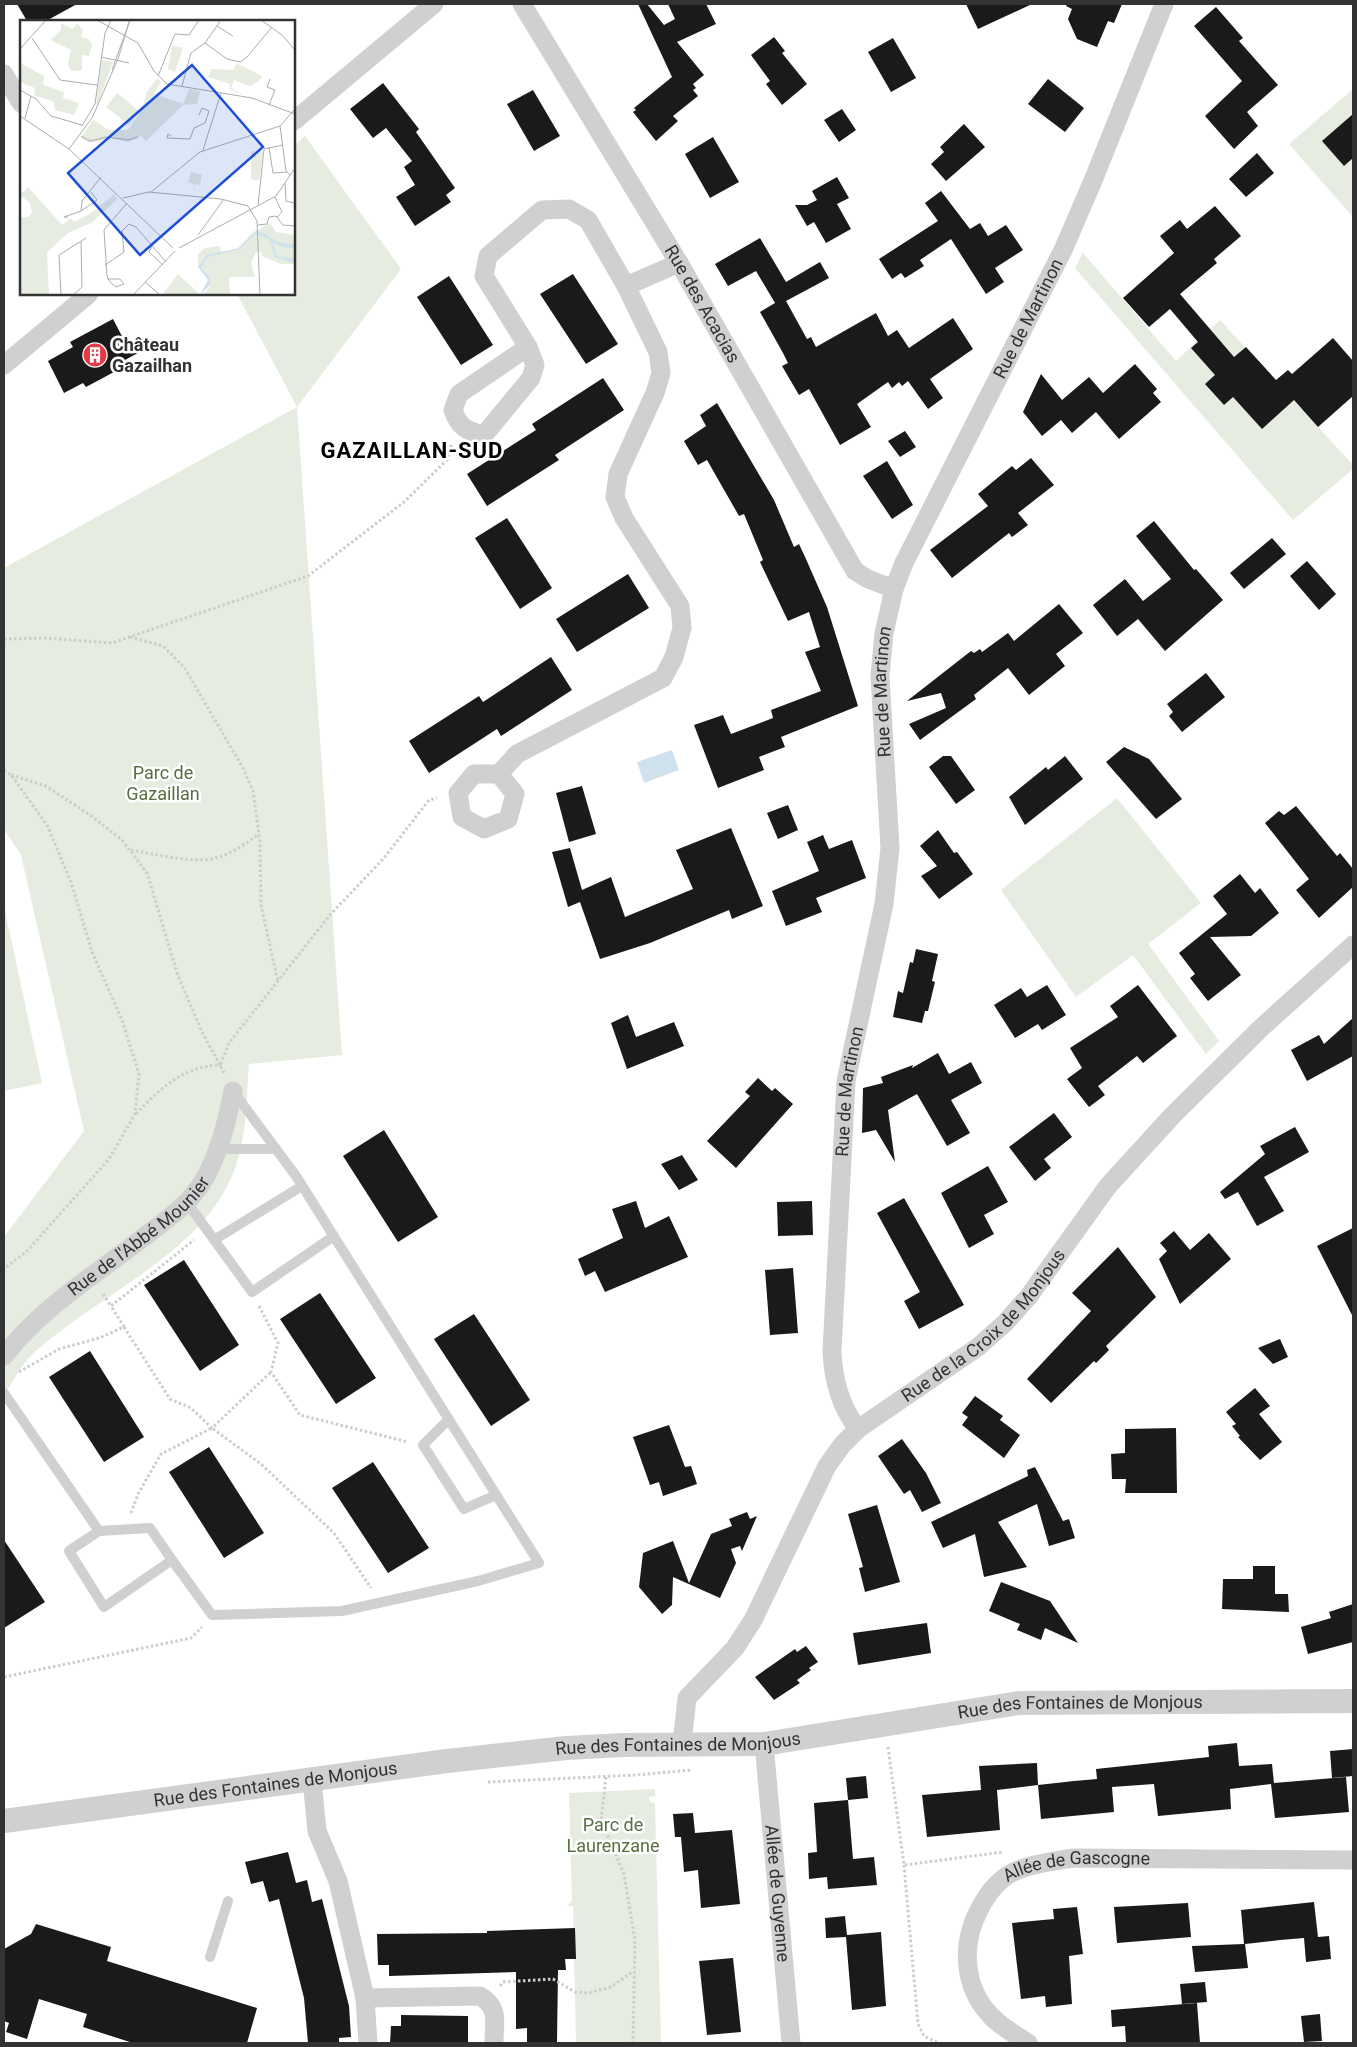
<svg xmlns="http://www.w3.org/2000/svg" width="1357" height="2047" viewBox="0 0 1357 2047" font-family="Roboto,sans-serif">
<style>
.green{fill:#e6ecdf}
.water{fill:#cfe2ee}
.building{fill:#1a1a1a}
.lines{fill:none;stroke-linecap:round;stroke-linejoin:round}
.path{stroke:#cdcdcd;stroke-width:3;stroke-dasharray:2.5 2.5;stroke-linecap:butt}
.service{stroke:#d0d0d0;stroke-width:10}
.minor{stroke:#d0d0d0;stroke-width:19}
.tertiary{stroke:#d0d0d0;stroke-width:24}
.labels{text-anchor:middle;stroke-width:5;stroke-linejoin:round;paint-order:stroke}
.street-label{font-size:18px;fill:#333;stroke:#fff}
.poi-label{font-size:18px;font-weight:bold;fill:#333;stroke:#fff;text-anchor:start}
.park-label{font-size:18px;fill:#56703f;stroke:#fff}
.district-label{font-size:22px;font-weight:bold;letter-spacing:1px;fill:#000;stroke:#fff}
.inset-road{fill:none;stroke:#adadad;stroke-width:1}
.view{fill:#1d4ed8;fill-opacity:0.15;stroke:#1d4ed8;stroke-width:2.5}
.inset-edge{fill:none;stroke:#333;stroke-width:2.5}
</style>
<rect width="100%" height="100%" fill="#fff"/>
<g class="green">
<path d="M1353,89v128l-64,-73z"/>
<path d="M305,136l96,133 -104,138 45,648 -93,9c-3,38 -2,77 -17,112 -28,65 -100,103 -155,143 -17,13 -36,25 -50,41 -9,11 -16,24 -23,35v-158l80,-106 -63,-276 -17,-26v-261l293,-161 -60,-113h57v-148z"/>
<path d="M1083,253l93,108 44,-41 133,145v4l-60,51 -218,-252z"/>
<path d="M1117,798l84,105 -53,41 71,97 -13,13 -73,-99 -57,42 -75,-107z"/>
<path d="M4,906l38,177 -38,8z"/>
<path d="M655,1789v7l-6,1 1,5 5,1 6,240h-85l-3,-137h-6l5,-5 -3,-108z"/>
</g>
<path class="water" d="M672,750l7,20 -35,13 -7,-21z"/>
<g class="building">
<path d="M17,4h60l-31,17h-19z"/>
<path d="M638,4h9l17,21 11,-6 -7,-15h38l10,20 -39,18 27,33 -11,9 3,4 -3,2 5,6 -25,20 5,5 -22,20 -23,-29 3,-2 -2,-2 38,-31z"/>
<path d="M966,4h66l-54,25z"/>
<path d="M1067,4h55l-8,19 -6,-2 -11,26 -20,-8 -9,-20 4,-10 -6,-3z"/>
<path d="M1216,7l27,31 -4,3 39,44 -31,27 11,14 -24,23 -29,-33 37,-35 -48,-55z"/>
<path d="M774,37l11,14 -3,2 25,31 -25,21 -16,-21 4,-3 -19,-26z"/>
<path d="M893,38l23,40 -25,14 -23,-40z"/>
<path d="M1048,79l36,29 -19,24 -37,-28z"/>
<path d="M383,83l36,46 -3,3 39,56 -9,7 5,7 -36,24 -19,-29 19,-12 -11,-18 8,-6 -26,-33 -13,10 -23,-29z"/>
<path d="M533,90l27,46 -26,15 -27,-47z"/>
<path d="M842,109l14,21 -17,12 -15,-22z"/>
<path d="M1353,114v44l-9,8 -22,-25z"/>
<path d="M964,124l21,23 -39,34 -15,-17 13,-12 -4,-5z"/>
<path d="M713,137l26,45 -29,16 -25,-44z"/>
<path d="M1257,153l17,20 -28,24 -17,-18z"/>
<path d="M837,177l12,21 -12,6 14,25 -25,14 -12,-21 -7,4 -12,-21h12l10,-5 -5,-9z"/>
<path d="M941,191l29,38 10,-6 8,13 18,-11 17,25 -28,18 9,14 -18,12 -35,-55 -31,21 4,6 -19,12 -4,-5 -9,6 -13,-20 59,-38 -13,-18z"/>
<path d="M1215,206l26,30 -27,23 3,4 -37,31 54,63 12,-10 30,33 12,-10 4,4 41,-36 20,23v35l-35,31 -24,-27 -32,29 -29,-32 -9,8 -19,-21 10,-9 -24,-27 7,-6 -28,-33 -21,18 -26,-29 51,-45 -14,-17 20,-16 7,9z"/>
<path d="M760,238l26,44 34,-20 9,16 -43,23 21,38 4,-2 5,10 60,-34 12,23 9,-6 12,18 44,-30 20,31 -43,30 13,19 -15,11 -20,-28 -6,5 -3,-4 -7,6 -4,-6 -31,22 14,23 -31,18 -31,-56 -10,6 -17,-29 6,-3 -5,-10 -23,-41 15,-9 -19,-32 -28,15 -13,-22z"/>
<path d="M573,274l45,70 -32,20 -46,-70z"/>
<path d="M449,276l44,69 -32,20 -44,-68z"/>
<path d="M113,319l11,21 25,7 -37,20 2,5 -28,15 -3,-4 -19,10 -16,-32 25,-14 -3,-5z"/>
<path d="M1135,364l22,25 -4,4 8,9 -42,37 -23,-27 -24,21 -11,-13 -19,16 -19,-24 18,-38 21,26 27,-23 14,16z"/>
<path d="M603,378l21,32 -69,45 4,5 -72,46 -20,-32 69,-44 -4,-6z"/>
<path d="M717,403l57,97 20,47 5,-3 7,15 21,48 31,99 -77,31 4,10 -26,10 5,13 -46,18 -24,-63 29,-10 8,19 42,-16 -2,-8 50,-19 -16,-39 15,-5 -11,-35 -21,9 -28,-59 3,-2 -19,-46 -5,2 -32,-56 -9,5 -14,-24 22,-15 -6,-11z"/>
<path d="M905,431l11,16 -16,10 -12,-16z"/>
<path d="M1031,458l23,27 -36,28 10,12 -16,12 -3,-4 -57,45 -22,-28 58,-44 -10,-12 34,-28 4,4z"/>
<path d="M887,461l26,44 -21,14 -29,-43z"/>
<path d="M507,518l45,70 -32,21 -45,-71z"/>
<path d="M1154,521l40,49 2,-1 27,31 -58,51 -27,-32 -21,17 -24,-31 32,-26 18,22 28,-22 -35,-43z"/>
<path d="M1272,538l14,16 -42,35 -14,-16z"/>
<path d="M1307,561l29,33 -17,16 -29,-34z"/>
<path d="M628,574l21,34 -72,44 -21,-33z"/>
<path d="M1059,604l24,29 -27,21 9,12 -36,29 -21,-27 -34,27 2,4 -56,41 -11,-16 37,-16 -5,-15 -34,8 64,-50 3,2 6,-4 2,3 26,-19 6,8z"/>
<path d="M551,657l21,33 -71,46 -4,-7 -68,44 -20,-32 70,-45 4,6z"/>
<path d="M1206,673l19,24 -43,35 -13,-16 4,-4 -6,-8z"/>
<path d="M1124,747l25,12 33,40 -26,20 -50,-57z"/>
<path d="M943,756h8l24,34 -19,14 -27,-37z"/>
<path d="M1065,756l18,23 -58,46 -16,-28 37,-30 2,3z"/>
<path d="M582,786l14,48 -27,8 -13,-49z"/>
<path d="M788,805l10,25 -20,9 -11,-26z"/>
<path d="M1296,806l41,50 3,-3 13,16v18l-34,31 -23,-28 13,-11 -44,-56 14,-12 5,4z"/>
<path d="M731,828l32,78 -31,13 -3,-9 -79,33 -50,16 -20,-57 -12,5 -16,-55 18,-4 12,42 29,-13 14,40 68,-28 -17,-39z"/>
<path d="M938,830l16,23 3,-1 16,22 -34,25 -18,-23 16,-10 -17,-20z"/>
<path d="M823,835l6,14 23,-9 14,38 -50,20 6,14 -36,14 -14,-35 47,-20 -12,-29z"/>
<path d="M1240,874l15,19 5,-5 19,25 -28,23 -41,1 31,38 -33,26 -18,-23 5,-4 -16,-21 48,-39 -14,-18z"/>
<path d="M916,949l22,5 -6,27 3,1 -7,29h-3l-3,12 -29,-6 5,-26 5,2 7,-31 3,1z"/>
<path d="M1047,985l19,30 -24,15 -4,-6 -23,14 -21,-33 27,-17 6,9z"/>
<path d="M1138,985l39,51 -34,27 -6,-7 -39,30 7,9 -16,12 -22,-28 15,-11 -12,-20 48,-31 -8,-11z"/>
<path d="M628,1015l8,22 38,-15 10,24 -57,23 -16,-46z"/>
<path d="M1353,1018v38l-46,25 -16,-31 28,-15 5,9z"/>
<path d="M938,1053l11,21 22,-12 11,21 -31,17 19,33 -23,13 -30,-52 -29,16 7,52 -19,-32 -14,3 1,-45 20,-5 -2,-6 32,-12 -1,3z"/>
<path d="M758,1078l14,13 3,-3 18,16 -57,64 -29,-27 43,-45 -5,-4z"/>
<path d="M1054,1113l18,24 -28,22 7,9 -16,13 -26,-34z"/>
<path d="M1295,1127l14,25 -45,25 20,34 -27,15 -19,-34 -13,7 -5,-7 45,-38 -5,-8z"/>
<path d="M384,1130l54,87 -40,25 -55,-86z"/>
<path d="M682,1155l16,25 -19,10 -18,-26z"/>
<path d="M988,1166l20,36 -24,13 10,19 -25,14 -28,-55z"/>
<path d="M904,1198l60,107 -45,24 -15,-28 16,-9 -43,-79z"/>
<path d="M636,1201l9,27 24,-12 19,41 -83,35 -10,-21 -10,5 -7,-17 45,-21 -11,-29z"/>
<path d="M812,1201l1,34 -35,1 -1,-34z"/>
<path d="M1353,1228v89l-36,-71z"/>
<path d="M1174,1231l16,19 19,-17 22,26 -51,45 -21,-45 8,-8 -7,-8z"/>
<path d="M1118,1247l38,50 -50,49 3,4 -13,13 -2,-2 -43,42 -24,-24 64,-68 -19,-18z"/>
<path d="M184,1260l55,85 -39,26 -56,-86z"/>
<path d="M793,1268l5,65 -28,2 -5,-65z"/>
<path d="M320,1293l56,85 -40,26 -56,-85z"/>
<path d="M474,1314l56,86 -39,26 -57,-87z"/>
<path d="M1280,1339l8,18 -15,7 -15,-16z"/>
<path d="M90,1351l54,86 -40,25 -55,-85z"/>
<path d="M1255,1388l15,18 -11,8 23,28 -22,18 -22,-23 2,-1 -8,-10 4,-2 -10,-12z"/>
<path d="M975,1396l28,20 -3,4 20,15 -16,23 -42,-33 6,-8 -6,-4z"/>
<path d="M669,1425l16,42 6,-1 6,18 -34,12 -4,-14 -9,3 -17,-48z"/>
<path d="M1176,1428l1,65h-52l1,-14h-14l-1,-25 14,-1v-24z"/>
<path d="M902,1439l24,34 15,30 -19,9 -12,-22 -6,4 -26,-38z"/>
<path d="M209,1447l55,86 -40,25 -55,-86z"/>
<path d="M373,1462l56,86 -41,25 -56,-85z"/>
<path d="M1035,1467l28,54 6,-2 6,19 -26,8 -12,-42 -39,18 29,45 -43,10 -9,-43 -32,14 -12,-26 97,-46 -1,-6z"/>
<path d="M877,1505l23,77 -35,10 -6,-24 4,-1 -15,-53z"/>
<path d="M747,1512l3,7 7,-3 -15,35 -2,-5 -9,3 5,14 -16,35 -47,-21 -1,28 -10,9 -23,-27 4,-34 30,-12 16,42 22,-49 21,-8 -3,-7z"/>
<path d="M4,1540l41,62 -41,26z"/>
<path d="M1253,1566h22v28h13l1,18 -67,-3 1,-30h30z"/>
<path d="M1001,1582l49,19 28,42 -33,-15 -4,12 -24,-10 3,-6 -31,-13z"/>
<path d="M1353,1604v38l-45,12 -7,-27 30,-9 -2,-6z"/>
<path d="M927,1623l4,30 -73,12 -5,-32z"/>
<path d="M806,1646l12,16 -9,6 2,2 -14,10 3,3 -26,17 -19,-23 40,-28 2,3z"/>
<path d="M1237,1743l2,23 33,-2 2,19 72,-6 3,35 -74,6 -4,-34 -41,5 1,20 -73,7 -4,-32 -42,3 2,25 -73,7 -3,-34 -41,5 3,40 -73,7 -5,-42 59,-5 -2,-24 58,-3 1,22 36,-4 23,-2 -1,-10 113,-12 -1,-11z"/>
<path d="M1353,1749v27l-21,2 -2,-27z"/>
<path d="M866,1776l2,22 -20,2 -2,-22z"/>
<path d="M848,1800l5,59 21,-2 3,28 -49,4 -1,-12 -18,2 -1,-26 9,-1 -3,-49z"/>
<path d="M693,1813l2,20 37,-3 8,74 -39,4 -3,-38 -14,2 -3,-35h-6l-2,-23z"/>
<path d="M288,1852l8,31 11,-3 5,22 10,-3 27,107 2,31 -12,1v5h-31l-4,-45 -25,-99 -10,3 -6,-21 -12,3 -6,-22z"/>
<path d="M1314,1902l4,35 11,-1 2,23 -25,3 -2,-24 -24,2 -35,4 3,24 -53,4 -3,-26 52,-2 -3,-34z"/>
<path d="M1188,1903l3,34 -74,6 -3,-36z"/>
<path d="M1077,1907l6,47 -14,2 3,48 -26,3 -1,-11 -24,3 -9,-76 42,-4 -1,-10z"/>
<path d="M845,1916l2,19 34,-3 5,74 -34,4 -6,-73 -20,1 -1,-20z"/>
<path d="M36,1924l75,23 -4,14 150,47 -10,35h-114l-50,-16 4,-13 -48,-15 -12,40 -21,-7 3,-9 -5,-2v-72l27,-15z"/>
<path d="M575,1928l1,31h-11l1,11h-8l-1,73h-30v-15l-11,1v-57l-127,4v-11h-11l-1,-31 110,-1v-2z"/>
<path d="M733,1958l8,74 -34,3 -8,-74z"/>
<path d="M1205,1982l2,20 -25,2 -2,-20z"/>
<path d="M1197,2003l3,40h-74l-1,-17 -13,1 -1,-17z"/>
<path d="M1320,2014l2,27 -18,1 -3,-26z"/>
<path d="M401,2015l67,1v27h-78l1,-17h10z"/>
</g>
<g class="lines">
<g class="path">
<path d="M130,637l33,9 21,21 59,101 10,23 7,51 1,63 17,77"/>
<path d="M4,639l41,-1 67,5 196,-67 96,-74 43,-42 5,-17"/>
<path d="M4,770l7,5 36,50 24,57 21,70 30,68 17,54 -4,40 -26,45 -82,92 -23,18"/>
<path d="M11,775l35,11 44,29 32,25 25,33 31,103 24,56 18,33c-37,1 -60,24 -84,49"/>
<path d="M131,850c23,4 66,15 88,7 15,-5 28,-14 40,-23"/>
<path d="M224,1073l-4,-8 9,-22 100,-127 55,-58 45,-58 8,-2"/>
<path d="M103,1294l8,12"/>
<path d="M259,1306l19,37 -7,29 29,43 108,27"/>
<path d="M124,1327l-13,-21 83,-66"/>
<path d="M19,1372l40,-23 40,-11 25,-11 46,72 21,9 21,20 59,-56"/>
<path d="M131,1513l7,-19 23,-40 51,-26 49,36 73,69 37,55"/>
<path d="M4,1677l187,-39 11,-11"/>
<path d="M888,1747l16,118 99,-13"/>
<path d="M606,1777l-5,43 23,54 11,66 -2,103"/>
<path d="M488,1782l148,-7 56,-5"/>
<path d="M904,1865l14,159 6,12 14,7"/>
<path d="M500,1986l3,-4 50,-3 22,13 13,1 23,-6 21,-15"/>
</g>
<g class="service">
<path d="M217,1149h59"/>
<path d="M186,1201l66,91 82,-56"/>
<path d="M214,1240l88,-54"/>
<path d="M4,1393l95,138"/>
<path d="M449,1419l-26,26 41,64 32,-14"/>
<path d="M150,1528l22,32 -68,47 -35,-56 30,-20z"/>
<path d="M172,1560l40,55 130,-4 136,-30 61,-18 -243,-387 -63,-85"/>
<path d="M210,1957l18,-56"/>
</g>
<g class="minor">
<path id="s1" d="M522,4l157,259 176,308 13,8 26,10"/>
<path d="M4,74l17,29"/>
<path d="M294,121l140,-117"/>
<path d="M626,286l53,-23"/>
<path d="M4,365l85,-71"/>
<path d="M499,774l16,20 -7,25 -24,10 -22,-12 -4,-24 16,-19h25l18,-20 146,-76 11,-21 8,-29 -2,-22 -56,-88 -9,-21 3,-23 37,-81 6,-20 -3,-21 -32,-66 -38,-66 -19,-11 -27,1 -54,46 -4,20 44,71 7,18 -4,13 -47,57c-18,-4 -25,-8 -31,-25l6,-16 69,-47"/>
<path id="s2" d="M4,1356c36,-47 89,-80 136,-116 23,-18 50,-35 65,-62 15,-27 22,-57 28,-87"/>
<path id="s3" d="M858,1429c-18,-23 -25,-49 -26,-78l14,-270 38,-177 6,-56 -10,-172 4,-43 10,-44 10,-26 159,-313 29,-67 72,-179"/>
<path id="s4" d="M682,1744l5,-46 48,-50 18,-28 74,-154 15,-21 16,-16 120,-82 27,-24 24,-27 79,-110 64,-70 89,-88 92,-83"/>
<path id="s5" d="M764,1744l27,299"/>
<path d="M312,1780l5,51 21,50 27,117 3,45"/>
<path d="M365,1998l115,-2c20,12 14,26 14,47"/>
<path id="s6" d="M1028,2043c-12,-8 -27,-16 -37,-27 -28,-29 -30,-72 -12,-106 8,-16 21,-33 39,-40 18,-7 37,-9 56,-12l279,2"/>
</g>
<path class="tertiary" id="s7" d="M4,1821l443,-60 119,-13 58,-3 140,-1 255,-41 334,-2"/>
</g>
<defs>
<symbol id="building-disc" viewBox="-11 -11 22 22"><circle r="9.5" fill="#e63946" stroke="#fff"/><path d="M-4-6H4V6H1V3H-1V6H-4ZM-2.5-4.3h1.7v1.8h-1.7ZM.8-4.3h1.7v1.8H.8ZM-2.5-1h1.7V.8h-1.7ZM.8-1h1.7V.8H.8Z" fill="#fff"/></symbol>
</defs>
<g fill-rule="evenodd">
<use href="#building-disc" x="81" y="341" width="28" height="28"/>
</g>
<g class="labels">
<g class="street-label">
<text dy="6" stroke="none"><textPath href="#s1" startOffset="350">Rue des Acacias</textPath></text>
<text dy="6" stroke="none"><textPath href="#s3" startOffset="1154">Rue de Martinon</textPath></text>
<text dy="6" stroke="none"><textPath href="#s3" startOffset="748">Rue de Martinon</textPath></text>
<text dy="6" stroke="none"><textPath href="#s3" startOffset="344">Rue de Martinon</textPath></text>
<text dy="6" stroke="none"><textPath href="#s2" startOffset="181">Rue de l'Abbé Mounier</textPath></text>
<text dy="6" stroke="none"><textPath href="#s4" startOffset="532">Rue de la Croix de Monjous</textPath></text>
<text dy="6" stroke="none"><textPath href="#s7" startOffset="1084">Rue des Fontaines de Monjous</textPath></text>
<text dy="6" stroke="none"><textPath href="#s7" startOffset="679">Rue des Fontaines de Monjous</textPath></text>
<text dy="6" stroke="none"><textPath href="#s7" startOffset="274">Rue des Fontaines de Monjous</textPath></text>
<text dy="6" stroke="none"><textPath href="#s6" startOffset="276">Allée de Gascogne</textPath></text>
<text dy="6" stroke="none"><textPath href="#s5" startOffset="150">Allée de Guyenne</textPath></text>
</g>
<g class="poi-label">
<text x="112" y="351">Château<tspan x="112" dy="21">Gazailhan</tspan></text>
</g>
<g class="park-label">
<text x="163" y="779">Parc de<tspan x="163" dy="21">Gazaillan</tspan></text>
<text x="613" y="1831">Parc de<tspan x="613" dy="21">Laurenzane</tspan></text>
</g>
<g class="district-label">
<text x="412" y="458">GAZAILLAN-SUD</text>
</g>
</g>
<g transform="translate(20 20)">
<rect width="275" height="275" fill="#fff"/>
<path d="M41,3l11,6 5,-5 6,5 -2,8 8,2 3,6 -3,11 -7,-1v15l-11,1 -3,-7 3,-14 -20,-10 10,-10zM152,25l11,3 -8,24 -7,-3zM82,40l11,2 -15,42 -2,-1zM0,43l24,13 -1,9 21,7 -1,6 16,5 -5,12 -19,-5 -1,-8 -20,-7 1,-7 -15,-6zM216,43l26,13 -3,5 -9,5 -16,-6 -3,8 13,6 -15,-5 1,-5 -22,-7 4,-8 22,1zM137,58l4,4 -7,12 29,10 6,-15 11,2 -3,13 -14,1 -37,36 -5,-5 -13,6 -17,-4 -21,5 -9,-5 12,-18 16,10h19l13,-19 6,-19zM97,73l22,18 -10,14 -23,-18zM231,131l12,1 -4,29 -8,-2zM171,152l11,3 -2,10 -5,-1 -2,9 1,-9 -6,-2zM8,167l34,38 9,-7 3,4 19,-10 21,-18 4,5 -27,24 -23,10 -21,19 2,43h-29v-77l8,-1 4,-4 -2,-10 -10,-8zM250,203l6,9 19,3v29h-14l-19,-8 -1,-5 -5,1 -5,11 4,14h-26l1,18h-27l7,-9v-8l-12,-12v-12l7,-6 15,-2 1,6 16,-3 15,-16zM158,254l22,21h-38z" fill="#e6ecdf"/>
<path d="M236,211l10,3 11,8 18,3v3h-9l-14,-6 6,15 17,1v2l-5,2 -15,-5 -6,-18 -14,-5 -15,15 -32,8 -7,11 9,9v8l-10,10 8,-15 -10,-13 9,-12 32,-7z" fill="#cfe2ee"/>
<path class="inset-road" d="M77,0l41,23 16,28 13,13 85,14 43,16M241,0l21,15 13,15M197,6l16,10M12,18l28,42 37,5M185,23l22,16 13,3 7,-5 25,-30M0,29l26,-29M81,37l28,6M92,50l18,-50M138,56l17,-42 14,1 10,-15M162,66l9,-33 14,-10 16,-23M0,70l16,9 15,17 31,9M249,85l6,-15 -8,-3 3,-8M0,96l49,33 104,99M5,98l6,-22M62,106l13,-22 10,-71 6,-13M260,106l6,45 4,4M61,116l9,5 17,-4 21,3 10,-3M151,116l-3,-2 -1,4 23,1 4,-11 11,-5 4,-12 -7,-3 -3,7M249,127l4,26 14,-1M49,129l23,-31 26,-59 11,-37M183,130l18,-57M265,163l1,18 8,2M71,172l6,8 -16,11 1,-10 19,-24M131,172l49,-40 80,-26 15,-17M255,177l7,15 -5,5M103,178l26,-6 72,7 27,7 9,15M238,185l6,-56 19,-4M48,197h-4l17,-6M237,201l3,74M238,205l9,-1 2,-7 7,-1 7,9 12,1M178,215l26,-36M132,226l-3,6 14,13M159,228l97,-52 19,-28M85,245l19,-13 -2,-21 7,-7 7,3 30,35M88,259h12l4,5 -8,3 -5,-4 -3,-4 -1,-3 -3,-46 23,-27M125,262l15,13M41,275l-2,-40 27,-17M53,275l9,-8 -1,-46M113,275l42,-44"/>
<path class="view" d="M172,45l71,82 -123,108 -72,-82z"/>
<rect width="275" height="275" class="inset-edge"/>
</g>
<rect width="1357" height="2047" fill="none" stroke="#333333" stroke-width="10"/>
</svg>
